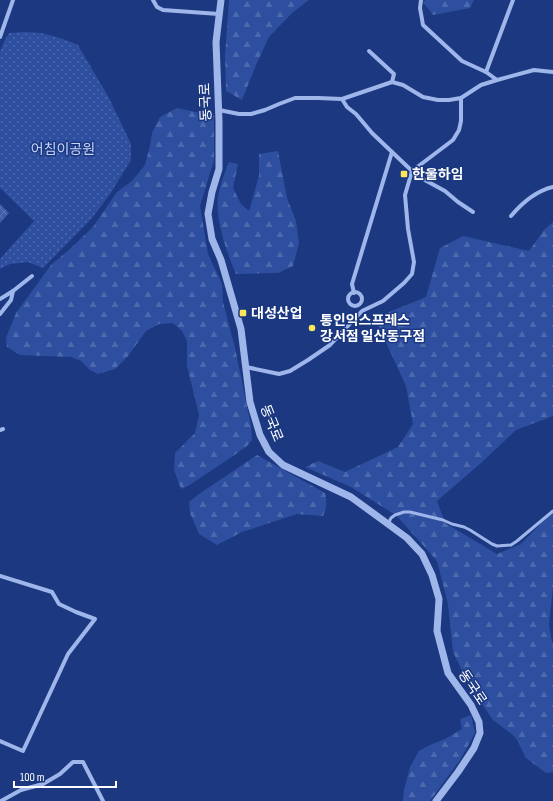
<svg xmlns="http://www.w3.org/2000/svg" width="553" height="801" viewBox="0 0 553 801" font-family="'Sofia Sans Condensed','Noto Sans KR',sans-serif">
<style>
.green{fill:url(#green-dots)}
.forest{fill:url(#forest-firs)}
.building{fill:url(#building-cross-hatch)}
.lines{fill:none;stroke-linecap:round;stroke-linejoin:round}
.service{stroke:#9fb6ea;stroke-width:3}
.minor{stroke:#9fb6ea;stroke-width:4}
.tertiary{stroke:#9fb6ea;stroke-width:7}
.poi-dot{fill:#fbe65c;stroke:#1b3881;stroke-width:1.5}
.labels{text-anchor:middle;stroke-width:3;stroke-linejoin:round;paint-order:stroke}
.street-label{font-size:14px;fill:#fff;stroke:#1b3881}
.park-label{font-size:14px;fill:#c4d3f8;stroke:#1b3881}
.poi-label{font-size:14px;font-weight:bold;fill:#fff;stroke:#1b3881;text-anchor:start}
</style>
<defs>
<pattern id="green-dots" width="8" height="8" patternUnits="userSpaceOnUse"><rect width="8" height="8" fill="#2e4fa0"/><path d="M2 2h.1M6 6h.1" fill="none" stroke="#4d69ae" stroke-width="1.8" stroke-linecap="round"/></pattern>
<pattern id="forest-firs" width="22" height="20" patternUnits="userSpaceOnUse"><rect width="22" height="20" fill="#2e4fa0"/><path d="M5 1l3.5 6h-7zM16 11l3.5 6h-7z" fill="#4d69ae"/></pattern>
<pattern id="building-cross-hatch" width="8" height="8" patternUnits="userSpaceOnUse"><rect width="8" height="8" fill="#3f5ea9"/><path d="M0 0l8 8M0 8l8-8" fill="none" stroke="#5c76b6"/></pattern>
</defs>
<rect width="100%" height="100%" fill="#1b3881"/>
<path class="green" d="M26,32l15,1 12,3 13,4 12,5 31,53 22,46v16l-21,34 -18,24 -49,50 -15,-6 -18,2 -10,5v-10l34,-38 -34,-33v-136l4,-10 5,-9z"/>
<g class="forest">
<path d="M229,0h80l-17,13 -23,24 -13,28 -14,35 -16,-9 -1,-35z"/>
<path d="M426,0h48l-4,8 -37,7 -10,-13z"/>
<path d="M177,108l37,8v44l-14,46 8,48 14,30 1,18 12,46 16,78 1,14 -5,6 -11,8 -48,32 -7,3 -7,-19 1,-17 20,-20 4,-18 -12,-49v-25l-5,-10 -9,-8 -14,1 -13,7 -18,25 -13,13 -17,5 -8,-4 -9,-9 -10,-4 -51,-2 -13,-8 -1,-9 10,-25 35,-48 20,-17 22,-21 24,-35 15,-11 13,-16 5,-19 2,-13 8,-16z"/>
<path d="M278,151l9,47 9,23 3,22 -6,23 -15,7 -42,1c-9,-21 -23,-59 -17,-82 2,-10 6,-20 10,-30l9,2 -5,24 8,16 8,7 10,-35v-22z"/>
<path d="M553,222v194l-37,14 -34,32 -45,39 8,22 52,31 24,-10 32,-33v76l-4,38 3,17 1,1v129l-7,1 -20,-15 -9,-18 -4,-5 -20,-15 -24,-35 -16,-33 -5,-48 -11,-43 -40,-45 -46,-29 -46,-20 13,-6 27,11 53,-25 15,-23 -7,-38 -28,-61 11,-13 37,-15 14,-49 23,-12 66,15 15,-21z"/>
<path d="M257,455l68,38c2,9 2,14 -2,23l-26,-2 -55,18 -25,13 -18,-11 -9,-21 -1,-11 10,-8z"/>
<path d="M471,715l4,18 -15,27 -30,41h-27l1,-11 6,-23 9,-16 11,-6 15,-6 17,-10 -2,-10z"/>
</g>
<path class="building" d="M0,204l9,9 -9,10z"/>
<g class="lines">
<path class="service" d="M388,524l3,-6 4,-3 9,-3h6l33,8 9,4 12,3 6,3 22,14 5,2 14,-1 6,-4 36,-30"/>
<g class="minor">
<path d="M153,0l4,7 6,3 56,4"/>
<path d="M421,0l-1,8 3,17 39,36 24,11 11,8"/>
<path d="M0,37l13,-37"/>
<path d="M369,51l25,23 -2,8"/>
<path d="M486,72l27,-72"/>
<path d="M342,99l5,8 9,7 16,19 40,38 9,7 24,13 13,11 15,10"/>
<path d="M219,110l20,4h12l14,-4 14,-6 16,-6h23l24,1 50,-17 11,3 20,12 15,3h11l12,-2 20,-13 16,-5 37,-10 19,2"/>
<path d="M511,216c11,-13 25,-25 42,-29"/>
<circle cx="355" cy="299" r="7"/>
<path d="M354,293l-2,-9 40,-132"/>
<path d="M0,299l13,-8"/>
<path d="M0,314l11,-14 2,-9 19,-15"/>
<path d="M246,367l33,7 11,-3 18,-11 22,-15 32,-34 21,-10 21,-18 8,-9 2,-12 -6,-33 -3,-34 7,-24 41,-31 6,-10 2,-9v-23"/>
<path d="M0,430l3,-1"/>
<path d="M0,576l52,16 7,12 17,8 19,7 -27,35 -45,97 -23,-10"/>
<path d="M1,801l20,-11 22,-6 17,-10 13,-12h10l20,39"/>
</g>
<path class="tertiary" d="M221,0l-5,42 3,79v48l-7,23 -4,22 4,25 9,21 20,69 9,73 10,33 9,17 14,13 68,32 37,27 19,14 15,16 10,21 7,24 -2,32 11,42 23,32 8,17 1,11 -6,15 -16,24 -22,29"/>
</g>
<g class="poi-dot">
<rect x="400" y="170" width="8" height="8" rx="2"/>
<rect x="239" y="309" width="8" height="8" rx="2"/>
<circle cx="312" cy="328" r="4"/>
</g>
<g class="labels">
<g class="street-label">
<text transform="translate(205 102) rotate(-92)" y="5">동국로</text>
<text transform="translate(272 423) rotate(68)" y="5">동국로</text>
<text transform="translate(473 687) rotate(56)" y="5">동국로</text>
</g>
<g class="park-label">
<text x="63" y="154">어침이공원</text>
</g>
<g class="poi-label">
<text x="412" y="179">한울하임</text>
<text x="251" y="318">대성산업</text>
<text x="320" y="325">통인익스프레스<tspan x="320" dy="16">강서점 일산동구점</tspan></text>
</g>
</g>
<path d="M14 781v6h102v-6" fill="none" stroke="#ffffff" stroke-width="2"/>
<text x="20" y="781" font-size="12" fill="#ffffff" stroke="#1b3881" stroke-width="3" paint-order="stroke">100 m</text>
</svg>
